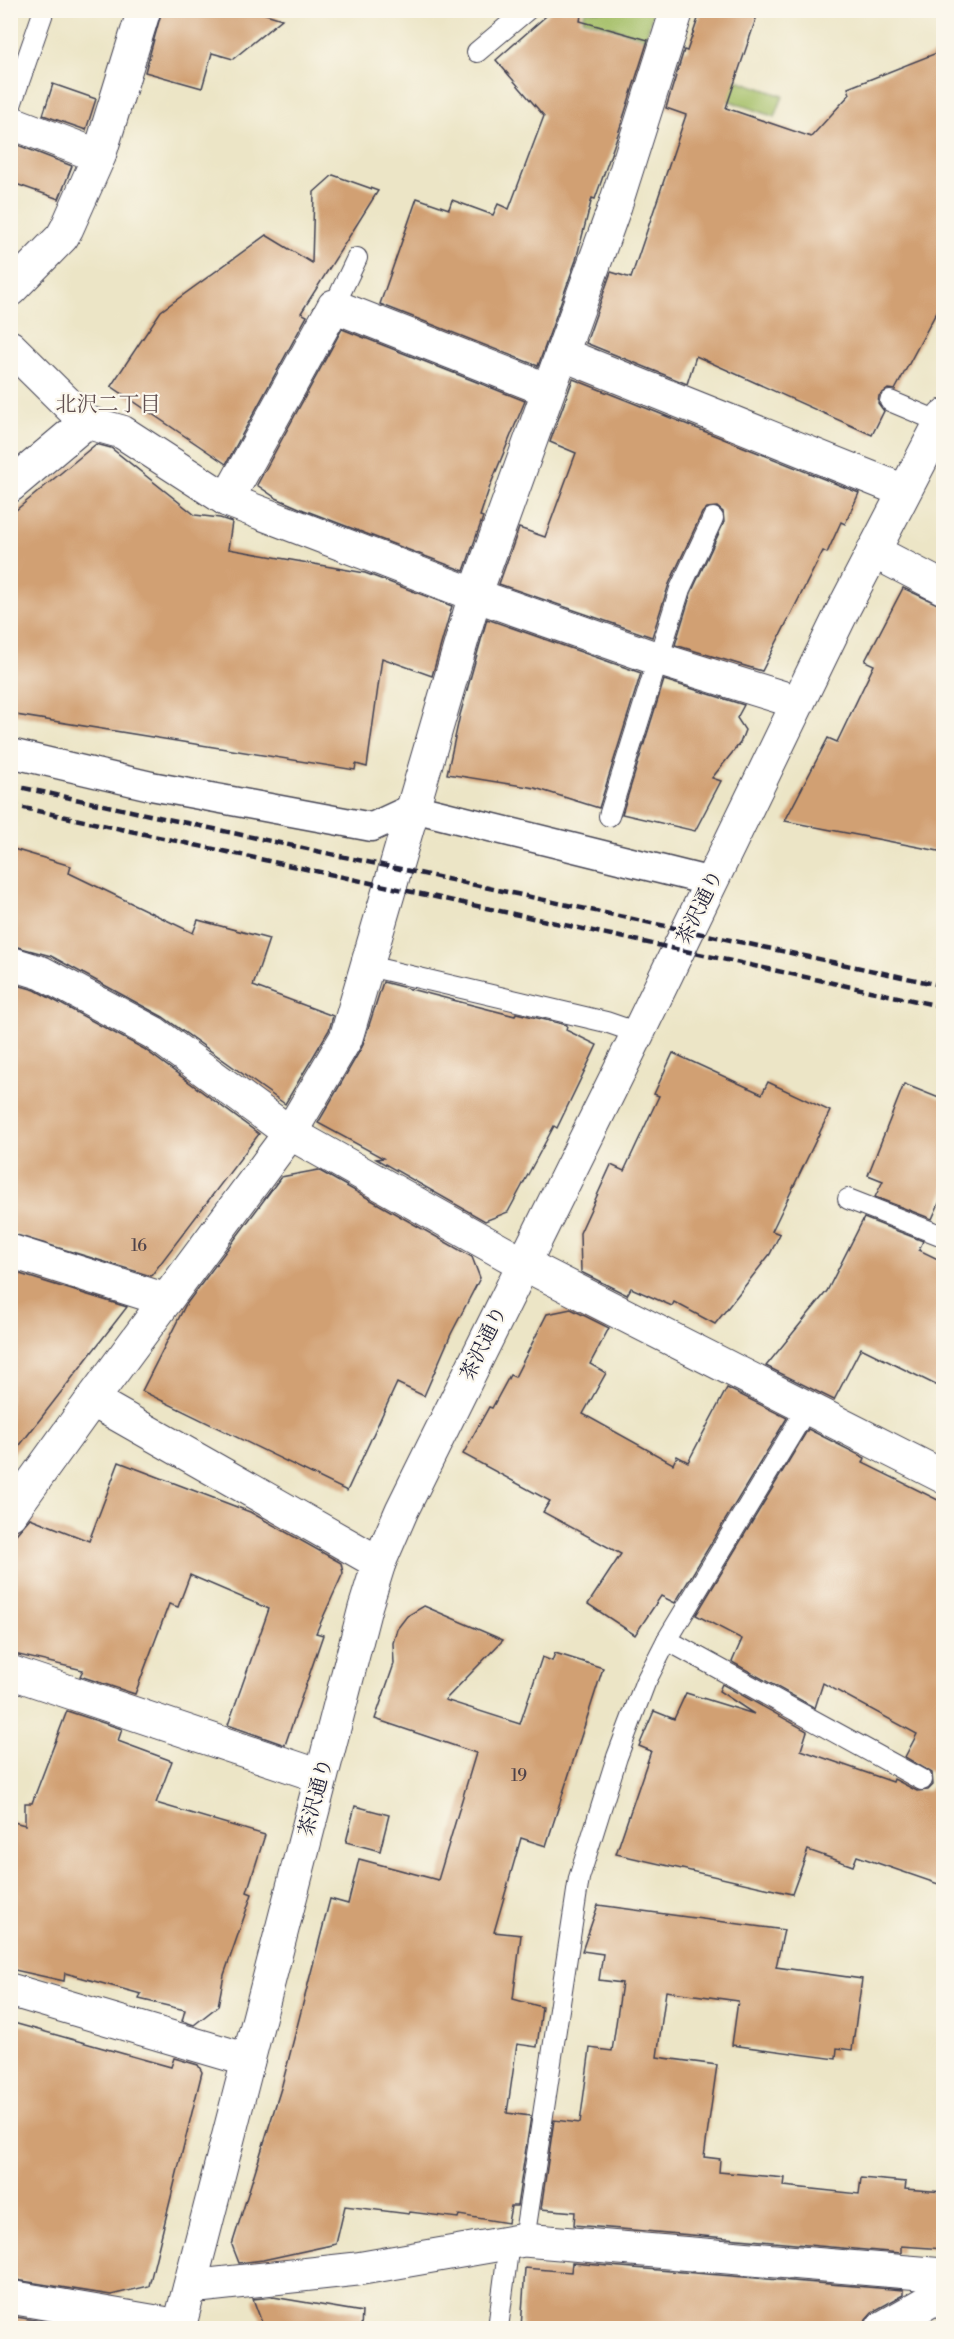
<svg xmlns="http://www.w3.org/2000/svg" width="954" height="2339" viewBox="0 0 954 2339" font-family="'Libre Bodoni','Noto Serif JP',serif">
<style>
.green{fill:#a3be65;stroke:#627050;stroke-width:1.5}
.building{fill:#d1a073}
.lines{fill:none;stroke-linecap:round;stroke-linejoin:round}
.service-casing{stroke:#403f50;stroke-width:22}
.pedestrian-casing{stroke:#403f50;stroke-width:31}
.minor-casing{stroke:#403f50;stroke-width:35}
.tertiary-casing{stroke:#403f50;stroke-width:35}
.service{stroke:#fff;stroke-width:20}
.pedestrian{stroke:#fff;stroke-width:28}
.minor{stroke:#fff;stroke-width:33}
.tertiary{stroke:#fff;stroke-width:33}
.rail{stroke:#22223b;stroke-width:4.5;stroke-dasharray:9 4.5;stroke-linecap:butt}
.labels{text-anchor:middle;stroke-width:4.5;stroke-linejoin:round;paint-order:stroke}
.number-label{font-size:16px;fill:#4e4249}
.street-label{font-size:20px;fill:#22223b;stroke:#fbf7ec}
.neighbourhood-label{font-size:21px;fill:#5f4e4f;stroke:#fbf7ec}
</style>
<rect width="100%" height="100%" fill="#fbf7ec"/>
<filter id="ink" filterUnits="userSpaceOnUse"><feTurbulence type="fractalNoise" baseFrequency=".0167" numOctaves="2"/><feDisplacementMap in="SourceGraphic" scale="12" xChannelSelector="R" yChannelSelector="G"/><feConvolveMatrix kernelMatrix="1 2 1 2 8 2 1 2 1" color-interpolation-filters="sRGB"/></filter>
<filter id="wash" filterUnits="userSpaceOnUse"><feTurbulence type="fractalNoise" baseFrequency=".008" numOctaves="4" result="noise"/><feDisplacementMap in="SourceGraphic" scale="24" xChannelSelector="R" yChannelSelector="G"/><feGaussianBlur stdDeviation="1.35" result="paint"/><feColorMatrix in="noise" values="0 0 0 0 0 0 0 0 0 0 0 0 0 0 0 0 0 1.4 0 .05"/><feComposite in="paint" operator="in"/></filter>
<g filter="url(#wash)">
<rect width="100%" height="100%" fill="#ece5c6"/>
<g class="green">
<path d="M648,10l5,2 -7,26 -63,-19 2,-8z"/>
<path d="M734,79l49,17 -8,21 -48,-17z"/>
</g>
<g id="blocks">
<g class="building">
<path d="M162,10h91l29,9 -49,40 -21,-6 -10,35 -57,-16z"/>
<path d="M553,10h29l-2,11 68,19 -30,94 -23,65 -3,-1 -16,62 -38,106 -158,-62 37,-106 32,11 3,-9 41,15 5,-11 11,5 35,-93 -48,-56z"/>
<path d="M701,10h58l-33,98 85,29 39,-43 -2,-6 96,-38v248l-49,92 -7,-1 -9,7 -1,7 6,8 -12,24 -176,-79 -9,28 -101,-41 25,-71 20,6 55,-163 -20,-7 18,-58 3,1z"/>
<path d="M53,84l43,15 -10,31 -43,-15z"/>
<path d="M10,142l62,24 -13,33 -49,-17z"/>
<path d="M333,175l45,16 -77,122 6,3 -81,148 -115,-78 50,-75 105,-76 46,28 2,-71z"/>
<path d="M342,329l183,72 -35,85 -10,30 3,1 -19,54 -160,-61 -28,-12 -19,-13z"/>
<path d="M573,379l286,114 -14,31 -4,-2 -14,31 -4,-2 -61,120 -87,-26 16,-52 33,-71 -1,-10 -6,-5 -10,1 -5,5 -33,71 -17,53 -153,-53 20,-56 26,9 31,-84 -26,-11z"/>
<path d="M96,444l15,4 84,67 25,3 12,4 -4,27 137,24 87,33 -20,70 -50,-18 -15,109 -11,-3 -1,6 -345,-56v-199z"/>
<path d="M903,588l41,19v245l-159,-31 43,-83 9,4 37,-77 -9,-4z"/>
<path d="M487,619l154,54 -42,135 -64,-20 -88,-14 13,-59z"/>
<path d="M664,680l80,25 -7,13 8,12 -5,13 -28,35 9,3 -26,50 -73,-17z"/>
<path d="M10,848l61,18 -2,7 124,60 5,-13 71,19 -16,47 80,30 -4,14 -44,74 -122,-87 -112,-61 -41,-11z"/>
<path d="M383,982l132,34 1,-3 51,12 -1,5 31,15 -40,83 -3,-2 -46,86 -23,9 -109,-62 7,-1 -65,-35 44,-76z"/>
<path d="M10,983l25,7 109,59 115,85 -108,142 -141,-43z"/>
<path d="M673,1053l89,41 6,-12 62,29 -58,120 8,3 -10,20 -55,70 -41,-22 -2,4 -41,-18 -4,7 -46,-23 -1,-39 31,-68 13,6 35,-75 -5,-2z"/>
<path d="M904,1084l40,16v92l-12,27 -57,-22 8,-16 -15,-6z"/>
<path d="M318,1170l154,87 8,21 -29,56 -27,62 -27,-13 -50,108 -205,-100 43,-85 96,-129z"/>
<path d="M864,1218l59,23 -4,9 25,12v127l-83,-41 -27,52 -68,-34 61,-75z"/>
<path d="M10,1271l117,36 -117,151z"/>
<path d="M571,1309l38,19 -19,36 16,9 -23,41 90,50 4,-8 11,6 39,-74 60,30 -112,185 -14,-7 -26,39 -47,-31 33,-50 -78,-42 7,-11 -87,-47 26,-47 3,1 18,-33 5,2 32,-63z"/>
<path d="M808,1429l57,29 -2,5 81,40v383l-87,-30 -4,10 -45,-16 -16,44 -176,-40 35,-103 -12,-5 15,-35 20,8 12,-26 68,21 -35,-23 3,-7 85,47 -6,19 92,32 1,-3 23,12 11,-1 5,-5 -1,-12 -27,-16 12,-23 -94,-51 -8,25 -83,-46 10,-23 -46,-24z"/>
<path d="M119,1462l131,50 91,51 2,10 -27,60 7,2 -38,110 -57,-20 41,-116 -79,-34 -12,32 -9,-3 -34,90 -55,-18 3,-6 -73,-17v-112l20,-23 59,23z"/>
<path d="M424,1606l79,34 -58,60 75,24 22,-67 10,4 3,-8 48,15 -57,178 -25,-8 -27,94 27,3 -8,64 29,8 -5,40 -20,-3 -10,69 24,3 -14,90h-6l-3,17 -49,-8 -1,3 -48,-6 -1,2 -64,-8 -9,38 -73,16 -24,3 -7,-18 50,-160 48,-186 18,5 11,-45 79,21 38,-127 -101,-34 19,-55 -1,-21 4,-14 10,-13z"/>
<path d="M67,1711l55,18 -4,12 54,20 -16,42 109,32 -18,57 5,2 -28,81 -6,31 -24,19 -12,-4 3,-11 -46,-11 2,-5 -76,-21 -1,8 -54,-12v-148l15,4v-22h7z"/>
<path d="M355,1806l34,9 -9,36 -34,-9z"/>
<path d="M598,1905l186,25 -8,37 86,12 -10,71 -15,-2 -1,11 -104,-14 6,-44 -72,-10 -9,66 60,8 -13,92 16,2 -1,13 66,6 -1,8 75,8 2,-16 45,4 -1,7 39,3v57l-43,-3v7l-327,-28 1,-13 -34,-3 13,-89 26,3 10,-75 22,3 10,-68 -23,-3 4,-26 -21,-3z"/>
<path d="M10,2022l161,45 3,-9 24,7 4,7 -53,214 -38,9 -101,-16z"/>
<path d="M572,2263l331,27v5l-31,17 -6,7 -3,9h-342l4,-60 46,4z"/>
<path d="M273,2297l89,15 -1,16h-97l-11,-29z"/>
<path d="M10,2316l73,12h-73z"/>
</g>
</g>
</g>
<g filter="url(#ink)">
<use href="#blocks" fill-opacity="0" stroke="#403f50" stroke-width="1.5"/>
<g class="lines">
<defs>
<g id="service">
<path d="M477,52l50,-42"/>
<path d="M10,108l34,-98"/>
<path d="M334,306l23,-48"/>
<path d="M890,401l50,21"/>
<path d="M609,816l71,-227 33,-71"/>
<path d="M368,966l238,56 32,11"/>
<path d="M848,1199l92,36 4,-3"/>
<path d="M667,1640l255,140"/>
<path d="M524,2240l55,-362 38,-121 28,-74 22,-43 140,-232"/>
<path d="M498,2328l11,-85"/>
</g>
<path id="pedestrian" d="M10,753l141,33 221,41 41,-19 299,74"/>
<g id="minor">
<path d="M10,122l89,34"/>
<path d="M10,290l52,-53 5,-9 32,-72 45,-146"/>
<path d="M562,354l342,137"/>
<path d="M10,486l76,-64"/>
<path d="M227,500l107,-194 214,84"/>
<path d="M873,551l71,37"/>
<path d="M10,963l32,10 112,60 136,100 232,130 422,214"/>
<path d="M10,1251l156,49"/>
<path d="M92,1400l287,163"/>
<path d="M10,1514l82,-114 198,-267 56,-95 129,-443 140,-389 62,-196"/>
<path d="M10,1672l310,104"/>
<path d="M10,1990l238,70"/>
<path d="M190,2287l167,-18 167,-29 420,35"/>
<path d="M10,2297l170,29"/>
<path d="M882,2328l62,-35"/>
</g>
<g id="tertiary">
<path d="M10,347l76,75 36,10 105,68 248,95 183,64 139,43"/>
<path d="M179,2328l186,-720 14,-45 23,-53 236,-477 206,-425 100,-192"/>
</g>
</defs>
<use href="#service" class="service-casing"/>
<use href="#pedestrian" class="pedestrian-casing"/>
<use href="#minor" class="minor-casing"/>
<use href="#tertiary" class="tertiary-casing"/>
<use href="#service" class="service"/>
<use href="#pedestrian" class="pedestrian"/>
<use href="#minor" class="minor"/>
<use href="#tertiary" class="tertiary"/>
<g class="rail">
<path d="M10,785l934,201"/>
<path d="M10,805l934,202"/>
</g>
</g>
</g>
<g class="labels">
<g class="number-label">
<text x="139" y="1251">16</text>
<text x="519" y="1781">19</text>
</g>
<g class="street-label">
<text transform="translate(699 907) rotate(-64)" y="7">茶沢通り</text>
<text transform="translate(483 1343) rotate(-64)" y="7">茶沢通り</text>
<text transform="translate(315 1797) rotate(-75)" y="7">茶沢通り</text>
</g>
<g class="neighbourhood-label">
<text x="108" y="411">北沢二丁目</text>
</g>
</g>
<rect width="954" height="2339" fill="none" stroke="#fbf7ec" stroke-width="36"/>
</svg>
